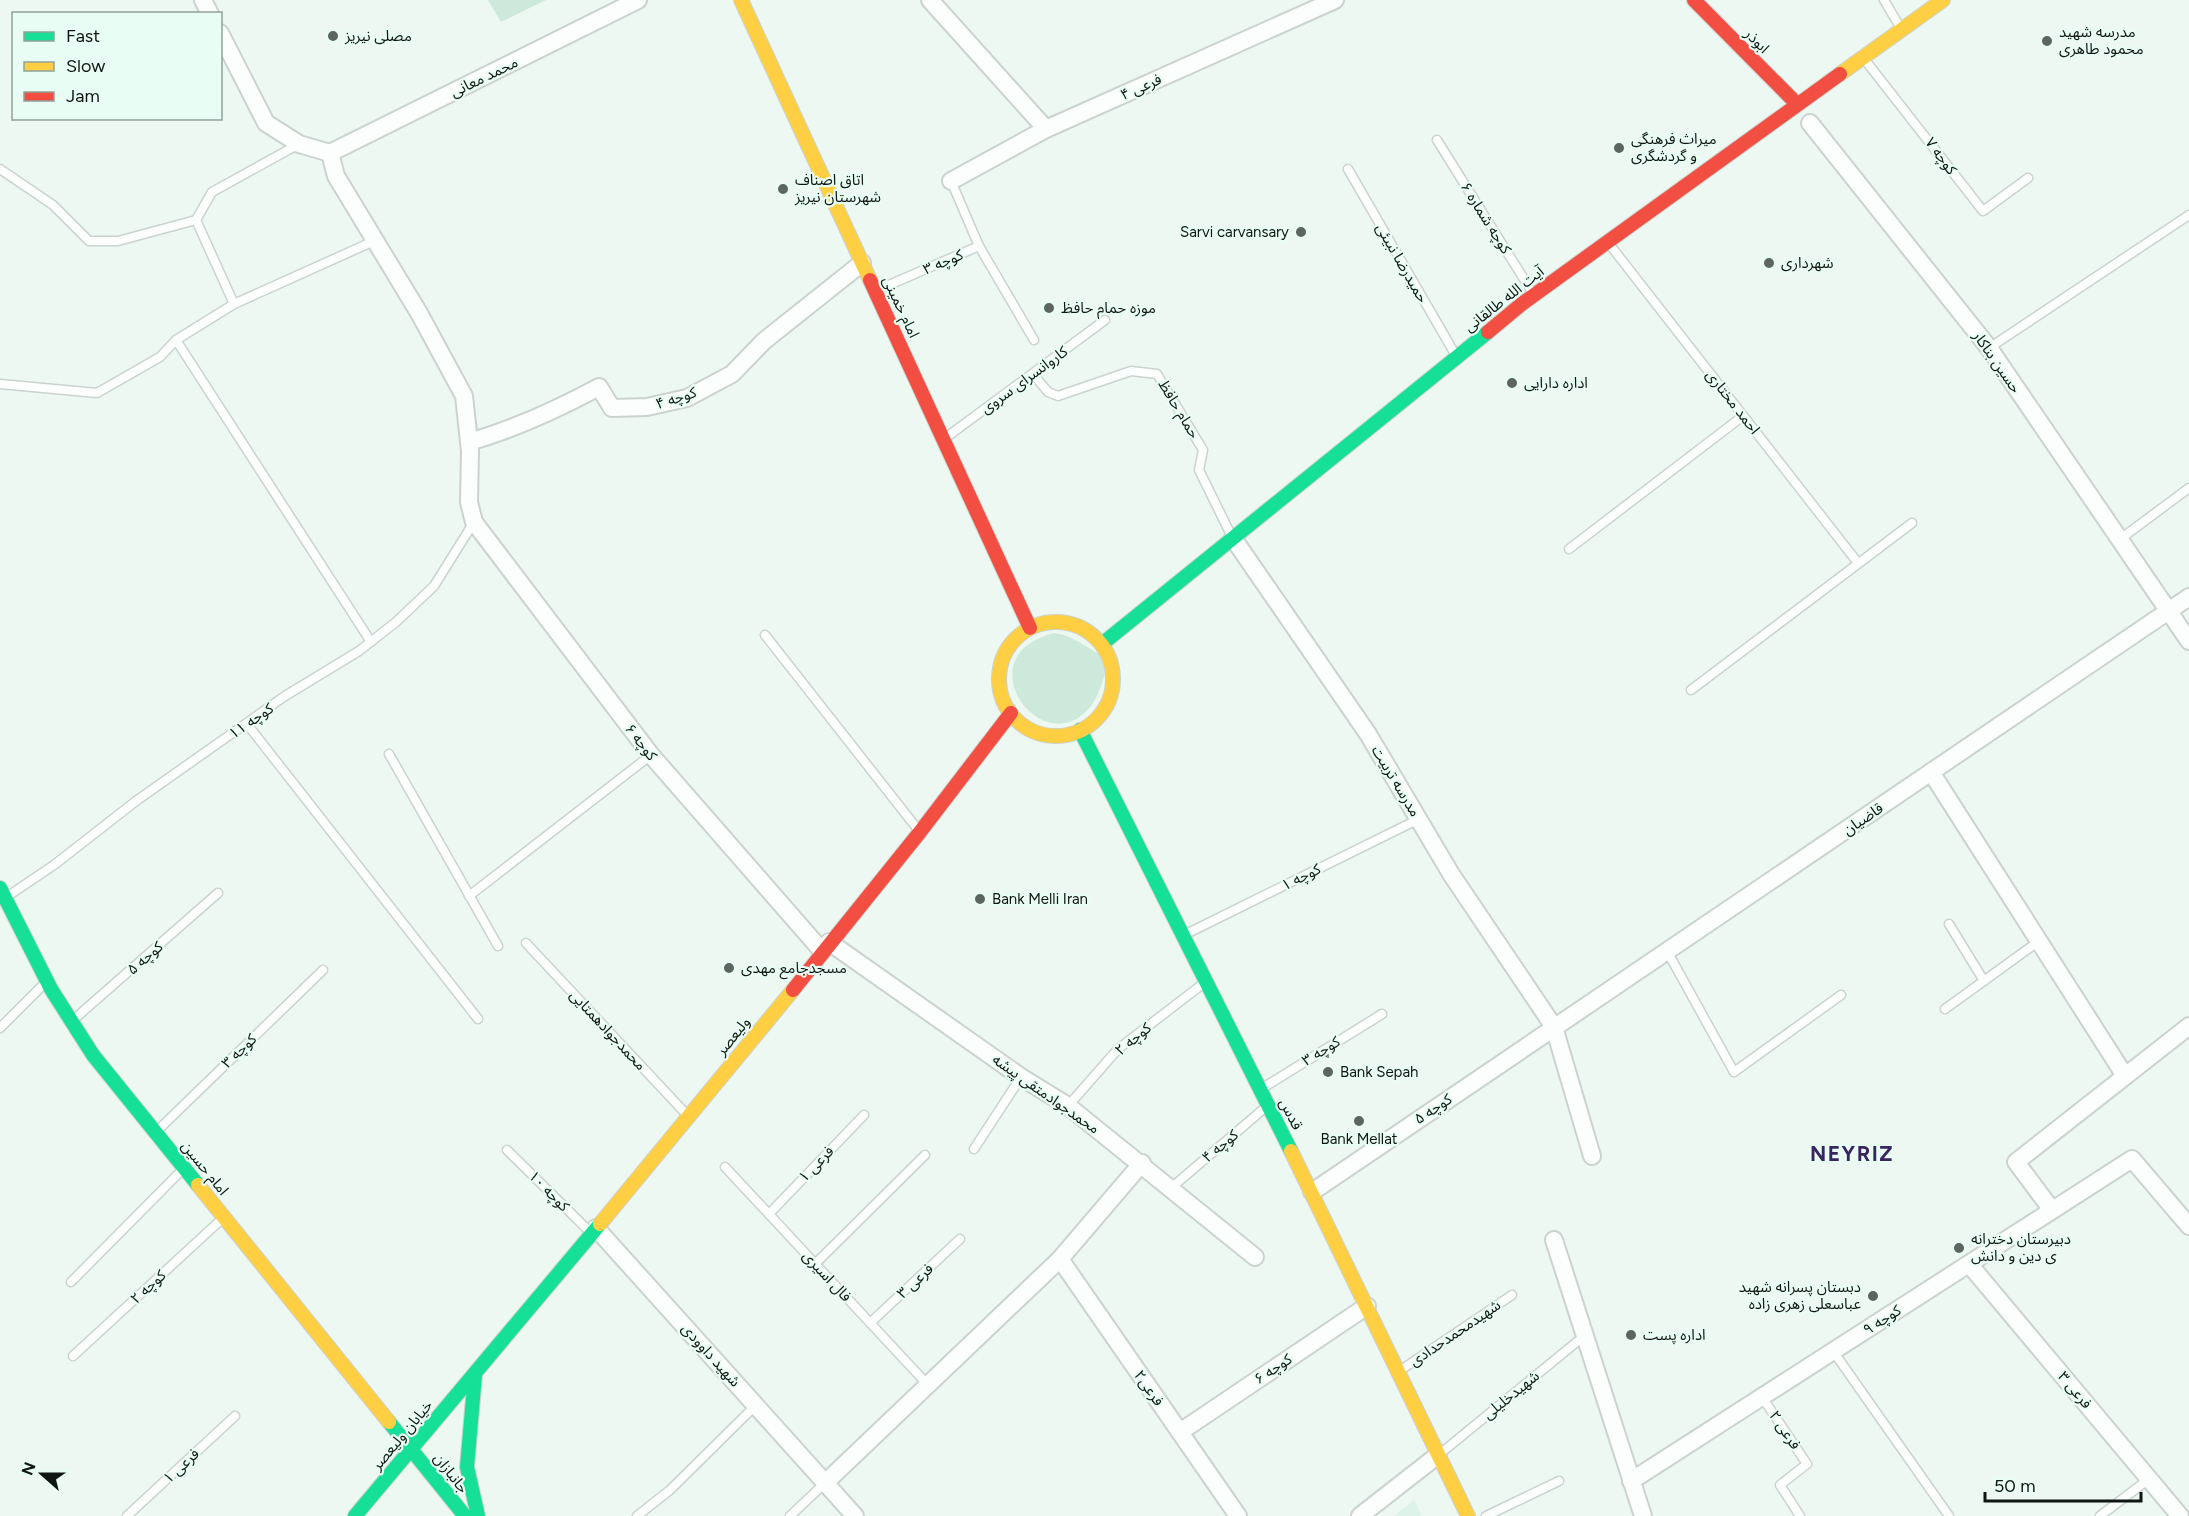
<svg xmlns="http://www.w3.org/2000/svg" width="2189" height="1516" viewBox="0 0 2189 1516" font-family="Figtree,'Noto Sans Arabic',sans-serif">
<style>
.built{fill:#ddf2e9}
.green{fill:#cde9dc}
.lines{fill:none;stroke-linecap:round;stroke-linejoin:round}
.lane-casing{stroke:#cbd3cf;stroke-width:11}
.street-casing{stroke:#cbd3cf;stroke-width:20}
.fast-casing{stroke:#cbd3cf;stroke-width:16}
.slow-casing{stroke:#cbd3cf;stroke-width:16}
.jam-casing{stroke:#cbd3cf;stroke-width:16}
.lane{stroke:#fcfefd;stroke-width:8}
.street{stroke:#fcfefd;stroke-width:16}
.fast{stroke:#16e098;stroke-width:14}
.slow{stroke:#ffcf43;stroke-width:14}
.jam{stroke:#f24e42;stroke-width:14}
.poi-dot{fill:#5d6561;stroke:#e8fdf3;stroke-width:2}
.labels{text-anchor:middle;stroke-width:4.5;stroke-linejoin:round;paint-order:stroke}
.poi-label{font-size:15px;fill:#0f1613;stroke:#e8fdf3;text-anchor:start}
.street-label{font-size:15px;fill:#0f1613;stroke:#e8fdf3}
.district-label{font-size:21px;font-weight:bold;letter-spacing:1.5px;fill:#392661;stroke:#e8fdf3}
</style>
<rect width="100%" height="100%" fill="#edf8f3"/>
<path class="built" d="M1414,1500l8,16h-28z"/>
<g class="green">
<path d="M488,0h58l-45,22z"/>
<path d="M1054,633c23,3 35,18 56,26 -6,15 -9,34 -19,47 -47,60 -129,-50 -37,-73z"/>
</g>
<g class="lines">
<defs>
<g id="lane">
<path d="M1884,0l16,27"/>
<path d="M1865,60l118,151 45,-33"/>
<path d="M1437,140l95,152"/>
<path d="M0,169l53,36 36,36h29l78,-21 38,84"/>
<path d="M1348,169l107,185"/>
<path d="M196,220l16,-28 87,-48"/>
<path d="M1610,245l248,318"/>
<path d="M979,246l55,94"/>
<path d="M875,291l104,-45 -28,-65"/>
<path d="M176,340l195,302"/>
<path d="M1989,348l200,-133"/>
<path d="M1033,374l15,18 10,4 73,-25 26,3 46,76 -4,20 32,65"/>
<path d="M0,384l97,9 63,-36 16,-17 58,-36 140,-63"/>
<path d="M944,439l161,-119"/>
<path d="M2119,540l70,-52"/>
<path d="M1569,549l174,-133"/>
<path d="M765,635l154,196"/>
<path d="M1691,690l221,-167"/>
<path d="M247,724l231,295"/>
<path d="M389,754l109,192"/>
<path d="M8,896l46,-31 82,-64 149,-105 74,-45 37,-29 38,-36 40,-64"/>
<path d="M469,896l182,-141"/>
<path d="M1949,924l35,57"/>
<path d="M1184,935l235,-116"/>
<path d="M526,943l163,174"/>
<path d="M1667,951l67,121 107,-77"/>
<path d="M1945,1009l94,-68"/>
<path d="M72,1021l146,-128"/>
<path d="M0,1028l44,-44"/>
<path d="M1261,1089l121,-75"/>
<path d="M1068,1106l50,-57 86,-66"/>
<path d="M158,1130l165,-160"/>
<path d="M974,1149l47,-72"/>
<path d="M507,1150l84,83"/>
<path d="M725,1167l203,218"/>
<path d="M1171,1188l96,-82"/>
<path d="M769,1214l95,-99"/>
<path d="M815,1264l110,-109"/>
<path d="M71,1282l111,-112"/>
<path d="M870,1323l90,-84"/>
<path d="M1833,1351l116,165"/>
<path d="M73,1356l150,-138"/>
<path d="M1401,1370l111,-75"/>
<path d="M1762,1397l45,67 -27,21 20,31"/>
<path d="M1441,1453l143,-117"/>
<path d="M127,1516l108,-100"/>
<path d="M637,1516l33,-26 86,-85"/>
<path d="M790,1516l35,-33"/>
<path d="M1486,1516l73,-35"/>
<path d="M2100,1516l49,-37"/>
</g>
<g id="street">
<path d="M203,0l7,14"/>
<path d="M930,0l116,129"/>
<path d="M220,33l46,90 33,21 31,9"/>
<path d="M1810,123l179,225 200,293"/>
<path d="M330,153l6,23 83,137 45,83 6,55 -1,51 5,20 177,233 171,196"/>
<path d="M330,153l308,-153"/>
<path d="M951,181l95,-52 289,-129"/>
<path d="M469,442c46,-13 87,-32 130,-55l13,21 35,-1 40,-9 45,-24 32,-33 98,-78"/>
<path d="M1233,538l135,196 83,140 103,153 38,129"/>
<path d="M1931,772l194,304"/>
<path d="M829,942l192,135 47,29 187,151"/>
<path d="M1312,1192l877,-595"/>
<path d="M2052,1210l-36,-48 173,-136"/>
<path d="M596,1228l259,288"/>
<path d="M1554,1240l89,276"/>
<path d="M1060,1259l178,257"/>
<path d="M1969,1264l211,252"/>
<path d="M1180,1432l187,-126"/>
<path d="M1631,1481l501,-322 57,67"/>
<path d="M825,1483l235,-224 82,-96"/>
<path d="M1360,1516l78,-61"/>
</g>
<g id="fast">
<path d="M1102,644l386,-312"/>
<path d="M1080,730l211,421"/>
<path d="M0,888l51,101 42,66 105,130"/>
<path d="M475,1375l-8,92 11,49"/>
<path d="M389,1422l76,94"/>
<path d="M355,1516l245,-292"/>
</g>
<g id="slow">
<path d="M741,0l129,280"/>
<path d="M1840,74l103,-74"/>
<circle cx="1056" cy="679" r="57"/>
<path d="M1291,1151l177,365"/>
<path d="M198,1185l191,237"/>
<path d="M600,1224l193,-234"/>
</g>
<g id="jam">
<path d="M1694,0l103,104"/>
<path d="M870,280l160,348"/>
<path d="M1488,332l35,-29 317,-229"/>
<path d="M793,990l127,-158 91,-119"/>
</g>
</defs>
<use href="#lane" class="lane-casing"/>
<use href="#street" class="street-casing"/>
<use href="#fast" class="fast-casing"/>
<use href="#slow" class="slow-casing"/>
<use href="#jam" class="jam-casing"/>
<use href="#lane" class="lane"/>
<use href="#street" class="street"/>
<use href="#fast" class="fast"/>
<use href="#slow" class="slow"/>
<use href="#jam" class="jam"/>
</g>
<g class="poi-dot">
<circle cx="333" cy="36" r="6"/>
<circle cx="2047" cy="41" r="6"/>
<circle cx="1619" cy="148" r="6"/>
<circle cx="783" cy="189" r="6"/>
<circle cx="1301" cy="232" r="6"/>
<circle cx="1769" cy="263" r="6"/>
<circle cx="1049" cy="308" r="6"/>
<circle cx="1512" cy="383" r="6"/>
<circle cx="980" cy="899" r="6"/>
<circle cx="729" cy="968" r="6"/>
<circle cx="1328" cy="1072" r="6"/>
<circle cx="1359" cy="1121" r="6"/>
<circle cx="1959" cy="1248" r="6"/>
<circle cx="1873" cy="1296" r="6"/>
<circle cx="1631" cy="1335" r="6"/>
</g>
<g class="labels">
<g class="poi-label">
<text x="2059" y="37">مدرسه شهید<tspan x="2059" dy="17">محمود طاهری</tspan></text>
<text x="345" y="41">مصلی نیریز</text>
<text x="1631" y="144">میراث فرهنگی<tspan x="1631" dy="17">و گردشگری</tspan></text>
<text x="795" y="185">اتاق اصناف<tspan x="795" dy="17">شهرستان نیریز</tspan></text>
<text x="1289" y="237" text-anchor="end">Sarvi carvansary</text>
<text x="1781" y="268">شهرداری</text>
<text x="1061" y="313">موزه حمام حافظ</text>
<text x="1524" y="388">اداره دارایی</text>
<text x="992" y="904">Bank Melli Iran</text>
<text x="741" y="973">مسجدجامع مهدی</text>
<text x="1340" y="1077">Bank Sepah</text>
<text x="1359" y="1144" text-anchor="middle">Bank Mellat</text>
<text x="1971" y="1244">دبیرستان دخترانه<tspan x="1971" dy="17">ی دین و دانش</tspan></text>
<text x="1861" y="1292" text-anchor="end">دبستان پسرانه شهید<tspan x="1861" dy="17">عباسعلی زهری زاده</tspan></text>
<text x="1643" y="1340">اداره پست</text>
</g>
<g class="street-label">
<text transform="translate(1757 41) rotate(45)" y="5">ابوذر</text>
<text transform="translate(484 77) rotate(-26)" y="5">محمد معانی</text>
<text transform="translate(1141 87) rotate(-24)" y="5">فرعی ۴</text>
<text transform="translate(1941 156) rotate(53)" y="5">کوچه ۷</text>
<text transform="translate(1486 218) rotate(58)" y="5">کوچه شماره ۶</text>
<text transform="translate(943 262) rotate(-23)" y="5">کوچه ۳</text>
<text transform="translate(1402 263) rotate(60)" y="5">حمیدرضا نبیئی</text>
<text transform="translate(1504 299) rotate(-38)" y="5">آیت الله طالقانی</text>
<text transform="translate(901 307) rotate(65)" y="5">امام خمینی</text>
<text transform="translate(1997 362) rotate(55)" y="5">حسین بناکار</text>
<text transform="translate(1024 380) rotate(-36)" y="5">کاروانسرای سروی</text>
<text transform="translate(676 398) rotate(-18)" y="5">کوچه ۴</text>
<text transform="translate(1733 402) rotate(52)" y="5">احمد مختاری</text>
<text transform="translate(1179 409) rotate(59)" y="5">حمام حافظ</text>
<text transform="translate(251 721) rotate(-35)" y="5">کوچه ۱۱</text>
<text transform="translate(641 742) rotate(52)" y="5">۶ کوچه</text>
<text transform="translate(1396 781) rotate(59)" y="5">مدرسه تربیت</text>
<text transform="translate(1863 819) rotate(-34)" y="5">قاضیان</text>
<text transform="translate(1301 877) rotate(-26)" y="5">کوچه ۱</text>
<text transform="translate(145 958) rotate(-41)" y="5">کوچه ۵</text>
<text transform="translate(608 1030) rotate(47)" y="5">محمدجوادهمتایی</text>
<text transform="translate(733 1036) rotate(-51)" y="5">ولیعصر</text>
<text transform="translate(1133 1039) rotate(-40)" y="5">کوچه ۲</text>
<text transform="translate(239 1051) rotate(-44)" y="5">کوچه ۳</text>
<text transform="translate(1321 1051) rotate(-32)" y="5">کوچه ۳</text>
<text transform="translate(1046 1094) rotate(35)" y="5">محمدجوادمتقی پیشه</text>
<text transform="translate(1433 1109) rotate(-34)" y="5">کوچه ۵</text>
<text transform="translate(1291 1114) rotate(63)" y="5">قدس</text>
<text transform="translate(1220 1146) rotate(-40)" y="5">کوچه ۴</text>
<text transform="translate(816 1164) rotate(-46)" y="5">فرعی ۱</text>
<text transform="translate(205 1168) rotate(51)" y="5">امام حسین</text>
<text transform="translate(549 1191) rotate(45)" y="5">کوچه ۱۰</text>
<text transform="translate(827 1276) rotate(47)" y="5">فال اسیری</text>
<text transform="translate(915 1281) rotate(-43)" y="5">فرعی ۳</text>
<text transform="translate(148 1287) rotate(-43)" y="5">کوچه ۲</text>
<text transform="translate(1882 1320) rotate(-33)" y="5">کوچه ۹</text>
<text transform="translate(1455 1333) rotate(-34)" y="5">شهیدمحمدحدادی</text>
<text transform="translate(711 1355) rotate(48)" y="5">شهید داوودی</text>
<text transform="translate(1273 1369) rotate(-34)" y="5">کوچه ۶</text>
<text transform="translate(1149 1388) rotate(55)" y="5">فرعی۲</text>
<text transform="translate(2075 1390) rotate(50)" y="5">فرعی ۳</text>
<text transform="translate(1511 1395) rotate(-39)" y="5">شهیدخلیلی</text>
<text transform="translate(1785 1430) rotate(56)" y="5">فرعی ۲</text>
<text transform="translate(402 1435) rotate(-50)" y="5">خیابان ولیعصر</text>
<text transform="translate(181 1466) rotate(-43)" y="5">فرعی ۱</text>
<text transform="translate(451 1473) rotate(52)" y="5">جانبازان</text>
</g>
<g class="district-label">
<text x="1852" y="1161">NEYRIZ</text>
</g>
</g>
<rect x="12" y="12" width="210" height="108" fill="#e8fdf3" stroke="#91a199" stroke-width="1.5"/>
<rect x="24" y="32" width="30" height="9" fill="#16e098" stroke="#91a199" stroke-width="1.5"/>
<text x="66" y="42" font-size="18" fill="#0f1613">Fast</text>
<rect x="24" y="62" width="30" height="9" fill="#ffcf43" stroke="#91a199" stroke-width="1.5"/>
<text x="66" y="72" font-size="18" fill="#0f1613">Slow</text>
<rect x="24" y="92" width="30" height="9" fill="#f24e42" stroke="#91a199" stroke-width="1.5"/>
<text x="66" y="102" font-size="18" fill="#0f1613">Jam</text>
<g transform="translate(42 1474) rotate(291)" stroke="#e8fdf3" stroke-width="4.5" paint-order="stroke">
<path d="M0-4.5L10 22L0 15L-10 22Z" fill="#0f1613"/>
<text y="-9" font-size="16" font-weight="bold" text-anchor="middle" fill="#0f1613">N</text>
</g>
<path d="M1985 1492v9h156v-9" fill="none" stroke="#0f1613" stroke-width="3"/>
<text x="1994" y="1492" font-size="18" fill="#0f1613" stroke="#e8fdf3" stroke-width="4.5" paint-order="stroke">50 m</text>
</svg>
